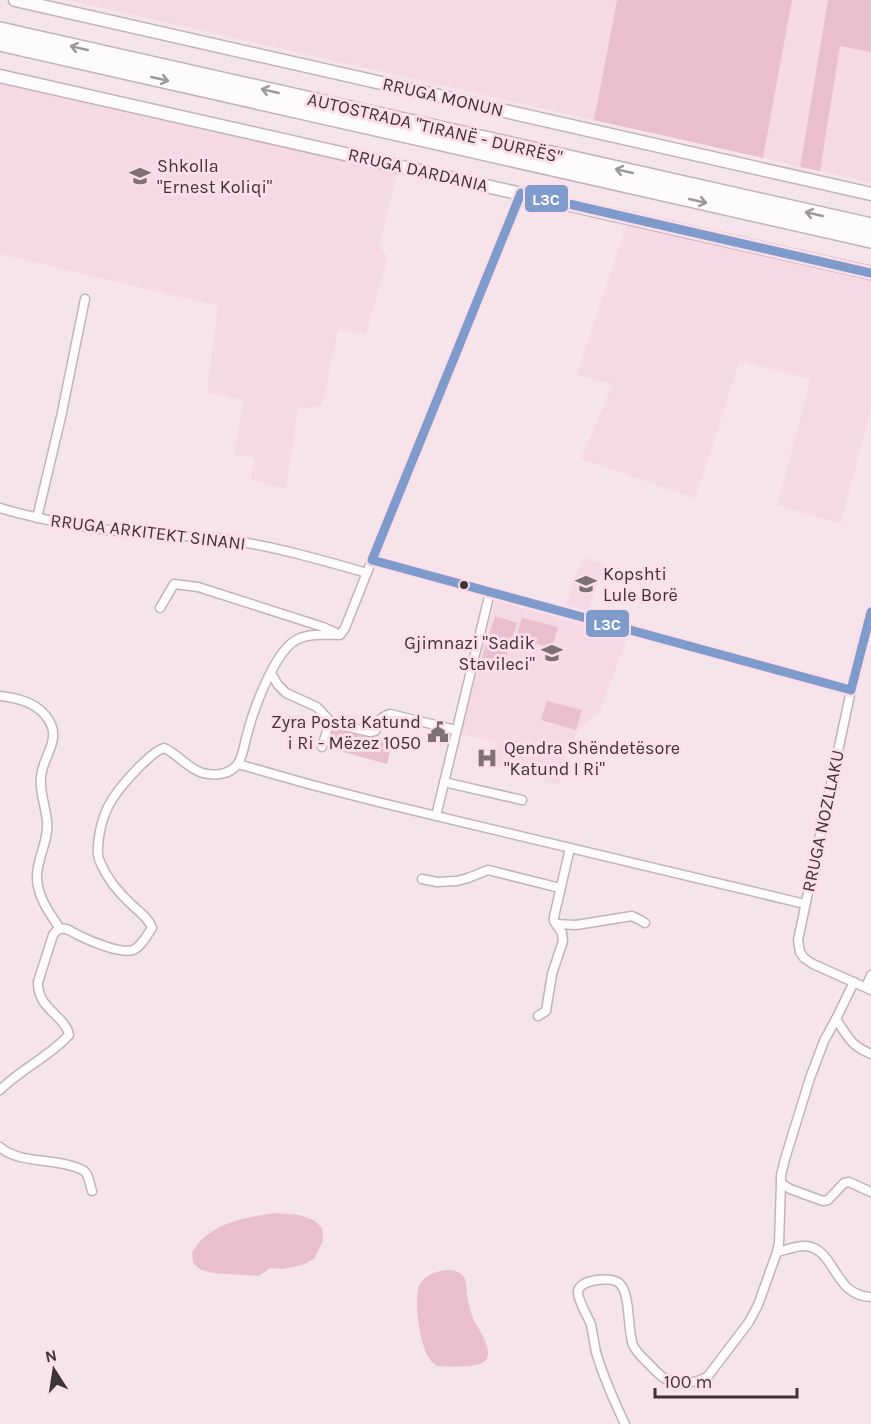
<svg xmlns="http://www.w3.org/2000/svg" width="871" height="1424" viewBox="0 0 871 1424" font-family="Karla,sans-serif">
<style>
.built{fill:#f5d9e4}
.green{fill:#e9bfd0}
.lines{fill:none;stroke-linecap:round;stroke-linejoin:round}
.minor-casing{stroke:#c1b4b9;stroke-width:11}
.secondary-casing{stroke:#c1b4b9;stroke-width:15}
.motorway-casing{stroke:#c1b4b9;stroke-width:18}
.minor{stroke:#fefbfc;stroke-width:8}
.secondary{stroke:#fefbfc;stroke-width:12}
.motorway{stroke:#fefbfc;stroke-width:15}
.bus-1-casing{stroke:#fcdee9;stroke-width:14}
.bus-1{stroke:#7e9bcc;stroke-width:9}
.oneway{stroke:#9e979a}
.bus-dot{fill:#3e3337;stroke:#fcdee9;stroke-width:2}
.labels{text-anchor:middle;stroke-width:6;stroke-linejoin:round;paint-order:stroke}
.street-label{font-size:18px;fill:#3e3337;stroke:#fcdee9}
.poi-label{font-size:18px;fill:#3e3337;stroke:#fcdee9;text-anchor:start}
.line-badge{stroke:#fcdee9;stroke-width:2}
.badge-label{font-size:16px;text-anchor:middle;font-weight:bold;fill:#fff}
</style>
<rect width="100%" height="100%" fill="#f5e5eb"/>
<g class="built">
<path d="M68,0h549l-23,120z"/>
<path d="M792,0h36l-28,167 -37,-9z"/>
<path d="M840,45l31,7v131l-51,-12z"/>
<path d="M0,76l399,90 -20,80 9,11 -22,77 -28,-4 -16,76 -24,3 -12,80 -35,-10 3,-21 -20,-4 9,-54 -36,-8 11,-86 -218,-52z"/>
<path d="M629,218l242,55v134l-30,117 -64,-19 34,-126 -71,-18 -45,137 -114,-39 32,-75 -36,-9z"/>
<path d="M583,557l22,8 -17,46 -22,-7z"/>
<path d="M495,599l134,35 -30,79 -19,15 -12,21 -9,36 -17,-4 1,-6 -51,-11 5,-22 -36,-8z"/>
</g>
<g class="green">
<path d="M617,0h175l-29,158 -169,-38z"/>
<path d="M828,0h43v52l-31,-6 -20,125 -20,-4z"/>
<path d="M495,616l22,7 -15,48 -22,-7z"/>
<path d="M522,618l36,9 -6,21 -36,-10z"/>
<path d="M547,701l35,9 -6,20 -35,-10z"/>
<path d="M330,727l62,16 -5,21 -62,-17z"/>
<path d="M276,1213l24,2 15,6 7,7 1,13 -9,18 -12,6 -19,4 -13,-1 -11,8 -47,-3 -11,-3 -8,-7 -1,-11c3,-4 6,-9 9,-12 19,-19 50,-24 75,-27z"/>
<path d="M448,1270c6,0 13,2 16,7 3,5 2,13 3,18 2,8 3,16 6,23 4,10 21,31 13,42 -5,8 -40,7 -49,6 -4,-3 -8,-6 -10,-11 -7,-15 -16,-61 -5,-74 6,-8 17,-10 26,-11z"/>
</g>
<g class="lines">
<defs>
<g id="minor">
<path d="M0,508c51,15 104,23 157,27 24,1 49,1 73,5 46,7 92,20 137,33"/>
<path d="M37,518l24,-101 24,-118"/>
<path d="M372,560l479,130"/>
<path d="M160,608l14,-24 24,3 125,40 13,6"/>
<path d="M871,612l-20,78 -53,250 2,12 4,6 9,6 58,26"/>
<path d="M271,673l7,12 8,8 31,14 13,14 5,3 35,8 5,-1c5,-10 3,-13 15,-17l66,16"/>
<path d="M0,696c21,2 44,9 52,31 5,14 -7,30 -10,44 -4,16 3,33 5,50 2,19 -9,35 -10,54 -1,20 12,37 23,54"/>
<path d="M322,747l8,-26"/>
<path d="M238,764l74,21 66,17 427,102"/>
<path d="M444,782l78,18"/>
<path d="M436,816l54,-224"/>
<path d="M422,879l15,3 20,-1 11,-3 20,-8 72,18"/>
<path d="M556,924l20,1 56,-9 8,4 5,3"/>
<path d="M854,982l-18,37 -12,22 -14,37 -25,81 -4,16v8l9,6 33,12 5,-1 16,-17 5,-1 22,10"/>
<path d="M866,987l5,-12"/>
<path d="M538,1016l8,-5 6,-37 11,-33 -1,-8 -8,-12v-4l16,-69"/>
<path d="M836,1019c12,18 14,26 35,35"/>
<path d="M0,1090c21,-21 50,-34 69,-55 -4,-20 -32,-26 -31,-53l15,-47c3,-4 3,-5 7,-6 7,-2 12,3 18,6 12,6 42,19 55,15 8,-3 14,-15 19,-22 -4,-11 -13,-16 -21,-24 -12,-11 -23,-24 -30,-40 -5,-9 -3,-17 -2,-27 4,-31 19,-48 40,-70 8,-7 15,-16 25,-19 14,6 24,21 39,25 11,3 26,2 34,-8 6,-7 7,-21 10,-30 6,-24 28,-86 51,-96 13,-6 28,-4 42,-4l5,-7 66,-167 110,-268"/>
<path d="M0,1147c19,17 54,11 78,21 3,1 6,2 8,5 3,4 4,12 6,18"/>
<path d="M777,1252c9,-2 20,-7 29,-6 30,3 27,50 65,51"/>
<path d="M625,1424c-11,-23 -22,-48 -29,-72 -2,-9 -3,-18 -5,-27 -3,-9 -14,-25 -13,-34 2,-8 12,-10 19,-11 6,-1 17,-1 22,3 12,10 8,46 14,62 3,7 9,12 14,17 5,5 11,12 17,16 14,7 32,6 44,-2l41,-54 9,-17 19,-53 2,-9 2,-60"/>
</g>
<g id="secondary">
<path d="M15,0l856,194"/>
<path d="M0,76l871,197"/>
</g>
<g id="motorway">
<path d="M0,30l871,196"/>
<path d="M0,43l871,197"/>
</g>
</defs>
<use href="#minor" class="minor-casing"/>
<use href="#secondary" class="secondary-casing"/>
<use href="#motorway" class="motorway-casing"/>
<use href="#minor" class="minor"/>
<use href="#secondary" class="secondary"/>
<use href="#motorway" class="motorway"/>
<defs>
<path id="bus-1" d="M871,273l-350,-80 -149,367 479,130 20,-78"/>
</defs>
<use href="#bus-1" class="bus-1-casing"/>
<use href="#bus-1" class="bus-1"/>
</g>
<defs><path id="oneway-shaft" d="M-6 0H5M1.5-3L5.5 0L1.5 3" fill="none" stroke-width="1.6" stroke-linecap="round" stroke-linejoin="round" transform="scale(1.5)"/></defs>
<g class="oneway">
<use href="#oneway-shaft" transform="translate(79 48) rotate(-167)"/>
<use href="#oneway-shaft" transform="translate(160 79) rotate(13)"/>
<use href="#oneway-shaft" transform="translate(270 91) rotate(-167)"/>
<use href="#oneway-shaft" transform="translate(624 171) rotate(-167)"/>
<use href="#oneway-shaft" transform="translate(698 201) rotate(13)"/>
<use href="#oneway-shaft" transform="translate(814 214) rotate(-167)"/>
</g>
<defs>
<symbol id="school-bare" viewBox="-9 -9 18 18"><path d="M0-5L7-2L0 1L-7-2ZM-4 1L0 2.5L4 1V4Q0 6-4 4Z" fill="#7e7176" stroke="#fcdee9" stroke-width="2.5" paint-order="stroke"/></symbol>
<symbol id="civic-bare" viewBox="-9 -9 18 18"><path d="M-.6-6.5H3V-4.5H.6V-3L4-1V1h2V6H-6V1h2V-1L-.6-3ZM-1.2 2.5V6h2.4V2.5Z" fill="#7e7176" stroke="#fcdee9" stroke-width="2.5" paint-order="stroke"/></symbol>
<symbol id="hospital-bare" viewBox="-9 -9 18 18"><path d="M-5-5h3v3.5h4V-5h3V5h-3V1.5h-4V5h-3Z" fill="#7e7176" stroke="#fcdee9" stroke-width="2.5" paint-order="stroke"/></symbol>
</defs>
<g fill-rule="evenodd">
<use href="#school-bare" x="125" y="161" width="30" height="30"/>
<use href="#school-bare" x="571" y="569" width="30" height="30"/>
<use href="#school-bare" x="537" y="638" width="30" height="30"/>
<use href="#civic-bare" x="423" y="717" width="30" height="30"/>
<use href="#hospital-bare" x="472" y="743" width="30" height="30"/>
</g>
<circle class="bus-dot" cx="464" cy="585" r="5"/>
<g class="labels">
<g class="street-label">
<text transform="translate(443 97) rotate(13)" y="6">RRUGA MONUN</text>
<text transform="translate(435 128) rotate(13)" y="6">AUTOSTRADA "TIRANË - DURRËS"</text>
<text transform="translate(418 170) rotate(13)" y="6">RRUGA DARDANIA</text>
<text transform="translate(148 532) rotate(7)" y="6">RRUGA ARKITEKT SINANI</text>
<text transform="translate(823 821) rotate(-78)" y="6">RRUGA NOZLLAKU</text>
</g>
<g class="poi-label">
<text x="157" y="172">Shkolla<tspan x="157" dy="21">"Ernest Koliqi"</tspan></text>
<text x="603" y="580">Kopshti<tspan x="603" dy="21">Lule Borë</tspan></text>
<text x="535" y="649" text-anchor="end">Gjimnazi "Sadik<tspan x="535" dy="21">Stavileci"</tspan></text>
<text x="421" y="728" text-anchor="end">Zyra Posta Katund<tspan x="421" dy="21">i Ri - Mëzez 1050</tspan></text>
<text x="504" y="754">Qendra Shëndetësore<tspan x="504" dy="21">"Katund I Ri"</tspan></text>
</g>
</g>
<g class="line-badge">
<rect x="524" y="184" width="45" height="29" rx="6" fill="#7e9bcc"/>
<rect x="585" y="609" width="45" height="29" rx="6" fill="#7e9bcc"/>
</g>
<g class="badge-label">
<text x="546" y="205">L3C</text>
<text x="607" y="630">L3C</text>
</g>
<g transform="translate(54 1370) rotate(348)" stroke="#fcdee9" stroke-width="4.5" paint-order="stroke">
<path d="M0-4.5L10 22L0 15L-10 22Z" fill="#3e3337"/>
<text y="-9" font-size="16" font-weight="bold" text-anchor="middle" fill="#3e3337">N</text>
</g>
<path d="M655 1388v9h142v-9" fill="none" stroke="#3e3337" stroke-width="3"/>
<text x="664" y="1388" font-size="18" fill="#3e3337" stroke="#fcdee9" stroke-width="4.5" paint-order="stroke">100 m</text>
</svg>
